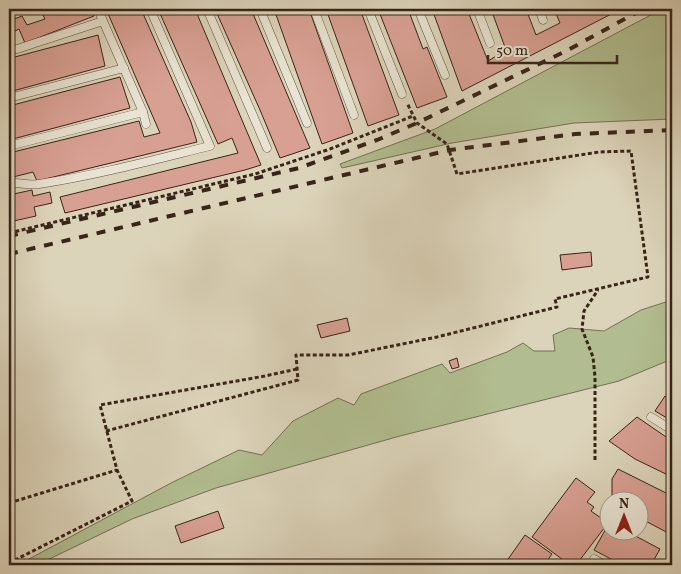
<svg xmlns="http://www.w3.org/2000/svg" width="681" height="574" viewBox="0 0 681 574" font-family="Vollkorn,serif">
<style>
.green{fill:#b1bd90;stroke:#757054}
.building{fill:#d8a093;stroke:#392419}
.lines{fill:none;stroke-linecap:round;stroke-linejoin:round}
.service-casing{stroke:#625041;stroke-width:9}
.path{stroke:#392419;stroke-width:3;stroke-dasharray:4 2.5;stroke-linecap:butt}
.service{stroke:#e8e3d2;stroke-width:8}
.rail{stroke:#392419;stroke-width:4;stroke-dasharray:9 9;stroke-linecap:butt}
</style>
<rect width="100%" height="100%" fill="#dcd4ba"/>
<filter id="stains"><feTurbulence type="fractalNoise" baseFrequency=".004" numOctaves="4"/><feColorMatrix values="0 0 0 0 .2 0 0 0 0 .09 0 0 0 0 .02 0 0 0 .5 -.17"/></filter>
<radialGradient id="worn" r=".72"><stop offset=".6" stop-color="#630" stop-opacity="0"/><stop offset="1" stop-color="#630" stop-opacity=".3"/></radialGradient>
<g class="green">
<path d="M662,9h10v110l-98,4 -122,20 -110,25 -2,-4 95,-35z"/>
<path d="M672,300v59l-53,22 -219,55 -184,52 -84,31 -93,45 -10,-5 142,-76 68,-33 23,5 31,-34 45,-23 16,7 7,-11 81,-30 8,9 57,-21 16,-9 11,8h21l-2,-16 16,-7 35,3 37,-21z"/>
</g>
<g class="building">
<path d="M40,9h51l3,7 -69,27 -6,-14 -10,5v-13l13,-5 5,9 18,-6z"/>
<path d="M106,9h35l50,113 6,20 -160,39 -4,-9 -24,6v-25l130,-32 5,16 16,-4z"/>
<path d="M158,9h37l66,156 -16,5 -180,43 -5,-16 178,-44 -6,-15 -14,6z"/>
<path d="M215,9h36l59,139 -30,10 -20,-48z"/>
<path d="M274,9h35l44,124 -31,11z"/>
<path d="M326,9h34l39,106 -31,11z"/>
<path d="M378,9h30l15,40 4,-2 20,50 -30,11z"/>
<path d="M432,9h35l21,52 18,-11 -15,-41h35l10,26 24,-12 -6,-14h67l-159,82z"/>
<path d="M98,35l7,31 -96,26v-40l2,6z"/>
<path d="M120,77l10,31 -121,32v-34z"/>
<path d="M32,190l1,6 17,-4 2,11 -18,4 2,9 -27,6v-27z"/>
<path d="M591,252l1,14 -30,4 -2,-15z"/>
<path d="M347,318l3,13 -29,7 -4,-13z"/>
<path d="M457,358l2,9 -7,2 -3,-8z"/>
<path d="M672,394v27l-17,-10 10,-15 3,2z"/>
<path d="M637,417l35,24v36l-37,-18 -26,-18z"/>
<path d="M618,469l54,27v39l-34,-18v-15h-26v-23z"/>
<path d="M576,478l19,14 -8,10 7,5 -3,4 17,12 -32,42h-6l-38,-28z"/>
<path d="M218,511l6,17 -43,15 -6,-17z"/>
<path d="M608,525v7h20l32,17 -9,16h-29l-28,-15z"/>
<path d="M525,535l27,19 -8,11h-40z"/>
</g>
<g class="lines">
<defs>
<g id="service">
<path d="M98,9l5,12"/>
<path d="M207,9l60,139"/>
<path d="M260,9l47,114"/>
<path d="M314,9l40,106"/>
<path d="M368,9l34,85"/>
<path d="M418,9l27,66"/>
<path d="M477,9l13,34"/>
<path d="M539,9l4,11"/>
<path d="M17,49l86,-28 40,91 3,12"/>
<path d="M9,98l115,-30"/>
<path d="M9,146l134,-34"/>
<path d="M9,183c10,-1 20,3 30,1 58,-9 114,-24 171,-38l-60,-137"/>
<path d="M651,417l21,13"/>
<path d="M594,559l11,6"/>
<path d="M670,565l2,-3"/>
</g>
</defs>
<use href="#service" class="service-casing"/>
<g class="path">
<path d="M9,233l246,-59 75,-25 83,-33"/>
<path d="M106,431l192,-51 -2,-25h52l89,-18 120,-30 -2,-8 93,-22 -17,-126 -32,1 -142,22 -10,-30 -30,-21 -10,-20"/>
<path d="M595,460v-83l-2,-20 -11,-28 2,-18 14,-21"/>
<path d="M9,503l108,-33"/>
<path d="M9,563l123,-62 -15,-31 -17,-65 165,-29 32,-7"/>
</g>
<use href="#service" class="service"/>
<g class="rail">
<path d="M9,236l290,-68 78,-28 40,-17 151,-73 75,-41"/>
<path d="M9,254l441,-104 125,-16 97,-4"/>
</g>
</g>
<rect width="681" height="574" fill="none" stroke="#dcd4ba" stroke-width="30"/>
<rect x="10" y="10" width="661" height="554" fill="none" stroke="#392419" stroke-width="2.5"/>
<rect x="15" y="15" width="651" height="544" fill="none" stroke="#392419"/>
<g transform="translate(624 516)"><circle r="24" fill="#e8e3d2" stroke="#a29788"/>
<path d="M0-4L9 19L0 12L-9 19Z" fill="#8f2418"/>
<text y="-8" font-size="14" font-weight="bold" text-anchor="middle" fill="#392419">N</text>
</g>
<path d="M488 55v8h129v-8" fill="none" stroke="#392419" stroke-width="2.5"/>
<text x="496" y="55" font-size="15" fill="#392419" stroke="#e8e3d2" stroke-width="4" paint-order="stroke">50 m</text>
<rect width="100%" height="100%" filter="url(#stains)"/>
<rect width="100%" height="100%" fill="url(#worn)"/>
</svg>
